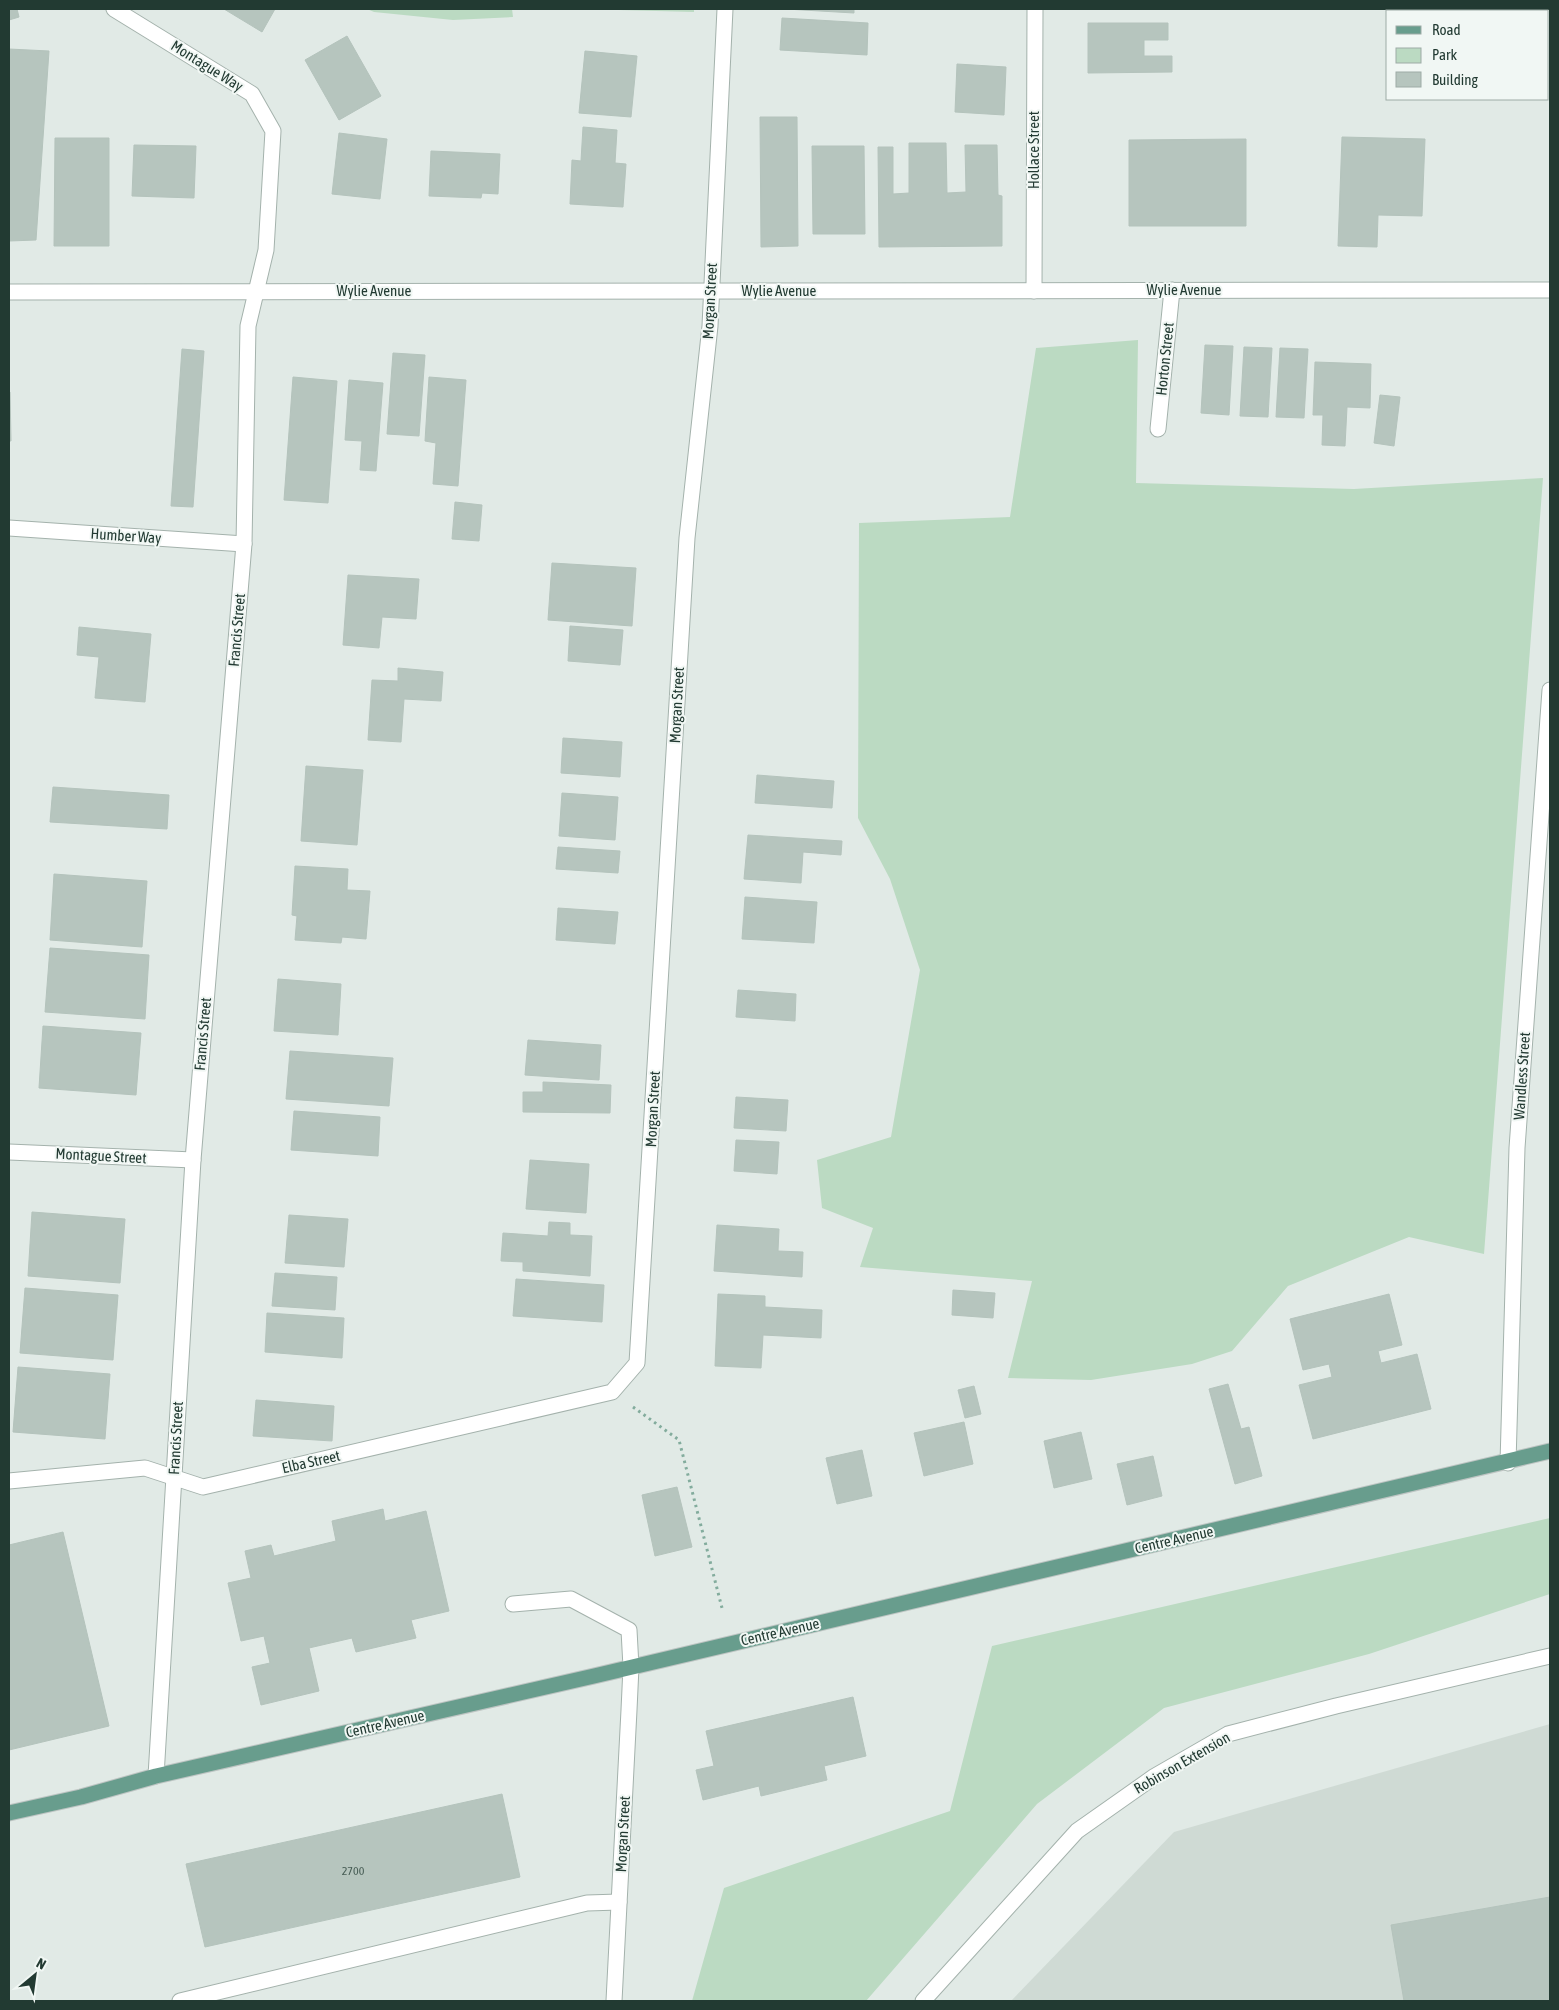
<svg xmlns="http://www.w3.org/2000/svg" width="1559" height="2010" viewBox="0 0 1559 2010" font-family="'Asap Condensed',sans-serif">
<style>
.built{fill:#cfdad4}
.green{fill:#bbdac2}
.building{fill:#b6c5be;stroke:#b4c3bc}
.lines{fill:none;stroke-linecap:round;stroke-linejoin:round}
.minor-casing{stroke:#a4b2ac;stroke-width:17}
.major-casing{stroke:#bdc4c2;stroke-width:17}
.path{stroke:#83ac9d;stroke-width:3;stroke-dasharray:2.5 4;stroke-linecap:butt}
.minor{stroke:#fff;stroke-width:15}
.major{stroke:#689d8d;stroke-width:15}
.labels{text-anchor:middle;stroke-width:4;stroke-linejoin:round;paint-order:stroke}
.number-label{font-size:12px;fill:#475d55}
.street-label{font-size:15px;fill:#223a32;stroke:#f1f7f4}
</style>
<rect width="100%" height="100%" fill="#e1eae6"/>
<path class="built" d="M1550,1724v277h-539l163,-169z"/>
<g class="green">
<path d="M367,9h145l1,8 -60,3 -79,-8z"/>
<path d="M581,9h113v3z"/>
<path d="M1138,340l-2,143 218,6 189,-11 -59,776 -75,-17 -121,49 -56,65 -40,13 -101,16 -83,-2 24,-97 -172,-14 13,-39 -51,-20 -5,-48 74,-23 29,-167 -30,-91 -32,-61 1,-295 151,-6 26,-169z"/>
<path d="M1550,1518v76l-181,60 -205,54 -127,96 -171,197h-174l32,-113 226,-77 42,-165z"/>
</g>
<g class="building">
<path d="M9,9h8l2,8 -10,3z"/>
<path d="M224,9h51l-13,23z"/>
<path d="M786,9h68v4z"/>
<rect x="1488" y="9" width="54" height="2"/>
<path d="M782,18l86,5 -1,32 -87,-5z"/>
<path d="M1088,23h80v17h-24v16h28v16l-84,1z"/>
<path d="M347,36l34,60 -42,24 -34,-60z"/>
<path d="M9,49l40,2 -13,189 -27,1z"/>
<path d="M585,51l52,5 -6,61 -52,-4z"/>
<path d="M957,64l49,3 -2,48 -49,-3z"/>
<path d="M760,117h37l1,129 -37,1z"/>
<path d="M583,127l34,3 -2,33 11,1 -3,43 -53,-3 2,-44 9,1z"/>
<path d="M339,133l48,6 -7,60 -48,-5z"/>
<path d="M1342,137l83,2 -3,77 -44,-1 -1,32 -39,-1z"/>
<path d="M55,138h54v108h-55z"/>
<path d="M1246,139v87h-117v-86z"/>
<path d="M909,143h37l1,50 19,-1 -1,-47h32l1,50 4,1v50l-123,1 -1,-100h15v47l16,-1z"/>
<path d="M134,145l62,1 -2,52 -62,-2z"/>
<path d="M812,146h52l1,88h-52z"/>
<path d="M431,151l69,3 -2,40 -16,-1 -1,5 -52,-2z"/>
<path d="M1205,345l28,1 -4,69 -28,-2z"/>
<path d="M1244,347l28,1 -4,69 -28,-1z"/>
<path d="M1280,348l28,1 -4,69 -28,-1z"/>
<path d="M182,349l22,2 -11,156 -22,-1z"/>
<path d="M393,353l32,2 -6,81 -32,-2z"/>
<path d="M1315,362l56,2 -1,44 -23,-1 -2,39 -23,-1 1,-30h-10z"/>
<path d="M293,377l44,4 -9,122 -44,-3z"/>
<path d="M429,377l37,3 -8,106 -25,-2 3,-41 -11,-2z"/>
<path d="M349,380l34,3 -7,88 -16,-1 2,-29 -17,-1z"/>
<path d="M9,392h1l1,49h-2z"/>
<path d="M1380,395l20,2 -6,49 -20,-3z"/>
<path d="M455,502l27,3 -3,36 -27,-2z"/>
<path d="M552,563l84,5 -4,58 -84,-6z"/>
<path d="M348,575l71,4 -3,40 -34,-2 -3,31 -36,-3z"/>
<path d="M570,626l53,4 -3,35 -52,-4z"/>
<path d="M79,627l72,7 -6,68 -50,-4 4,-41 -22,-2z"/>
<path d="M398,668l45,4 -2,29 -37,-2 -3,43 -33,-2 4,-60 26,1z"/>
<path d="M563,738l59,4 -2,35 -59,-4z"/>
<path d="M306,766l57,4 -6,75 -56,-4z"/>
<path d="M757,775l77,6 -2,27 -77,-5z"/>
<path d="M53,787l116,8 -2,34 -117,-7z"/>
<path d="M562,793l56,4 -3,43 -56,-4z"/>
<path d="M748,835l94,6 -1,14 -38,-3 -2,31 -57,-4z"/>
<path d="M558,847l62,4 -2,22 -62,-4z"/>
<path d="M295,866l53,3 -1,21 23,1 -4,48 -24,-2 -1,6 -46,-3 2,-24 -5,-1z"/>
<path d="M54,874l93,7 -5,66 -92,-7z"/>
<path d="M745,897l72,5 -3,41 -72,-4z"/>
<path d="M558,908l60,4 -3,32 -59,-4z"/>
<path d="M50,948l99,7 -4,64 -100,-7z"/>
<path d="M278,979l63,5 -3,51 -64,-4z"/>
<path d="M738,990l58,4 -1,27 -59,-4z"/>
<path d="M43,1026l98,7 -5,62 -97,-7z"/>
<path d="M528,1040l73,5 -2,35 -74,-5z"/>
<path d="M290,1051l103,7 -4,48 -103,-7z"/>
<path d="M543,1082l68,3 -1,28 -87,-1v-20h20z"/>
<path d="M736,1097l52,3 -2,31 -52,-3z"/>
<path d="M294,1111l86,6 -2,39 -87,-6z"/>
<path d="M736,1140l43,2 -2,32 -43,-3z"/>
<path d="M530,1160l59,4 -3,49 -60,-4z"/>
<path d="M32,1212l93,7 -5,64 -92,-7z"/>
<path d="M289,1215l59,4 -4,48 -59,-4z"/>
<path d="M549,1222l21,1v12l22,1 -2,40 -67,-5v-9l-22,-1 2,-28 45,3z"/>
<path d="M717,1225l62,4 -1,22 25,1 -1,25 -88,-6z"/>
<path d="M275,1273l62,4 -2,33 -63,-4z"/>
<path d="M516,1279l88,6 -2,37 -89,-6z"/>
<path d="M25,1288l93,7 -5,65 -93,-7z"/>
<path d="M953,1290l42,3 -2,25 -41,-3z"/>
<path d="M718,1294l47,2v11l57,3 -1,28 -58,-3 -2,33 -46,-2z"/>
<path d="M1389,1294l13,51 -24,6 3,12 36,-9 14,55 -118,30 -14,-54 33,-8 -3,-13 -26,6 -13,-51z"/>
<path d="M267,1313l77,5 -2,40 -77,-6z"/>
<path d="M18,1367l92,7 -5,65 -92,-7z"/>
<path d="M1228,1384l13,45 8,-2 13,49 -27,8 -26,-95z"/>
<path d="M974,1386l7,28 -16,4 -7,-28z"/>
<path d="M256,1400l78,6 -2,35 -79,-5z"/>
<path d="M964,1422l9,42 -49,12 -10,-43z"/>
<path d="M1081,1432l11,47 -38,9 -10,-47z"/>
<path d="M862,1450l10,46 -35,8 -11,-46z"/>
<path d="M1153,1456l9,40 -35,9 -10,-41z"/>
<path d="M677,1487l15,60 -37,9 -13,-61z"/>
<path d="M383,1509l2,12 41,-10 23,100 -38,9 5,18 -60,14 -4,-14 -43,10 10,43 -58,14 -9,-38 18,-4 -6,-27 -23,5 -13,-58 23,-5 -6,-27 26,-6 3,11 62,-15 -4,-20z"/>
<path d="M63,1532l46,194 -100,24v-205z"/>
<path d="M853,1697l13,59 -42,10 3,14 -66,16 -2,-10 -56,14 -7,-30 18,-4 -8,-35z"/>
<path d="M502,1794l18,83 -315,70 -19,-83z"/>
<path d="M1550,1897v104h-146l-13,-76z"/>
</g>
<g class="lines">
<defs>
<g id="minor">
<path d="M114,9l138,85 21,37 -7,119 -18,76 -4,218 -51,616 -37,616"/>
<path d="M1034,291l1,-282"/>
<path d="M9,292l1541,-2"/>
<path d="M1158,429l14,-139"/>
<path d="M9,528l235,16"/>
<path d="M9,1152l184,8"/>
<path d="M1508,1463l9,-315 33,-458"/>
<path d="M9,1481l136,-13 58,19 409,-95 25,-29 50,-825 23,-212 15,-317"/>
<path d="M513,1604l58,-5 58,31 2,37 -2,43 -15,291"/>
<path d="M180,2001l407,-98 32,-1"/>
<path d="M923,2001l154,-170 78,-55 73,-42 108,-28 214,-50"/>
</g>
<path id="major" d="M9,1813l72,-16 75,-21 438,-100 956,-225"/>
</defs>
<use href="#minor" class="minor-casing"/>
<use href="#major" class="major-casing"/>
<path class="path" d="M633,1407l46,33 43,168"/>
<use href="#minor" class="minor"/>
<use href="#major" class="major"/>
</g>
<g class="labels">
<g class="number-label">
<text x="353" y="1875">2700</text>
</g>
<g class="street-label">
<text transform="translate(207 66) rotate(32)" y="5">Montague Way</text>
<text transform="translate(1034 150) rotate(-90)" y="5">Hollace Street</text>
<text x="1184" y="295">Wylie Avenue</text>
<text x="374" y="296">Wylie Avenue</text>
<text x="779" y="296">Wylie Avenue</text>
<text transform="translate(710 301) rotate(-87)" y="5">Morgan Street</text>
<text transform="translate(1165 359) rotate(-84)" y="5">Horton Street</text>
<text transform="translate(126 536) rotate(4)" y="5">Humber Way</text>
<text transform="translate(237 630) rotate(-85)" y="5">Francis Street</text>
<text transform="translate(677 705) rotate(-87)" y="5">Morgan Street</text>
<text transform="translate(203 1034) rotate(-85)" y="5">Francis Street</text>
<text transform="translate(1522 1076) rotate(-86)" y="5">Wandless Street</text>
<text transform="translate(653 1109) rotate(-87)" y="5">Morgan Street</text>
<text transform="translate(101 1156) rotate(3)" y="5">Montague Street</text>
<text transform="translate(176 1438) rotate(-87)" y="5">Francis Street</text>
<text transform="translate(311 1462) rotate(-13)" y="5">Elba Street</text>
<text transform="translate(1174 1540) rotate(-13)" y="5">Centre Avenue</text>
<text transform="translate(780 1632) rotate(-13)" y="5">Centre Avenue</text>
<text transform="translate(385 1724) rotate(-13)" y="5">Centre Avenue</text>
<text transform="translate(1182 1763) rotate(-30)" y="5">Robinson Extension</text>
<text transform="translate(623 1834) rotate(-87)" y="5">Morgan Street</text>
</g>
</g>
<rect width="1559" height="2010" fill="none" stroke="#223a32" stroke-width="20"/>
<rect x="1386" y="10" width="162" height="90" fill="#f1f7f4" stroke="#9eaba6"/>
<rect x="1396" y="26" width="25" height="8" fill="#689d8d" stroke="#9eaba6"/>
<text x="1432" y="35" font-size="15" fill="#223a32">Road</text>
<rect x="1396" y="48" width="25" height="15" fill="#bbdac2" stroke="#9eaba6"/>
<text x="1432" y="60" font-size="15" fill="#223a32">Park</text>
<rect x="1396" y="72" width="25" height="15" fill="#b6c5be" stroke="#9eaba6"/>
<text x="1432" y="85" font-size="15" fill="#223a32">Building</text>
<g transform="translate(35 1975) rotate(29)" stroke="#f1f7f4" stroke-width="4" paint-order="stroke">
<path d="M0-4L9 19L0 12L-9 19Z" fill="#223a32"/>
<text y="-8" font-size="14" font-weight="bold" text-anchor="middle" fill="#223a32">N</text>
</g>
</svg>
